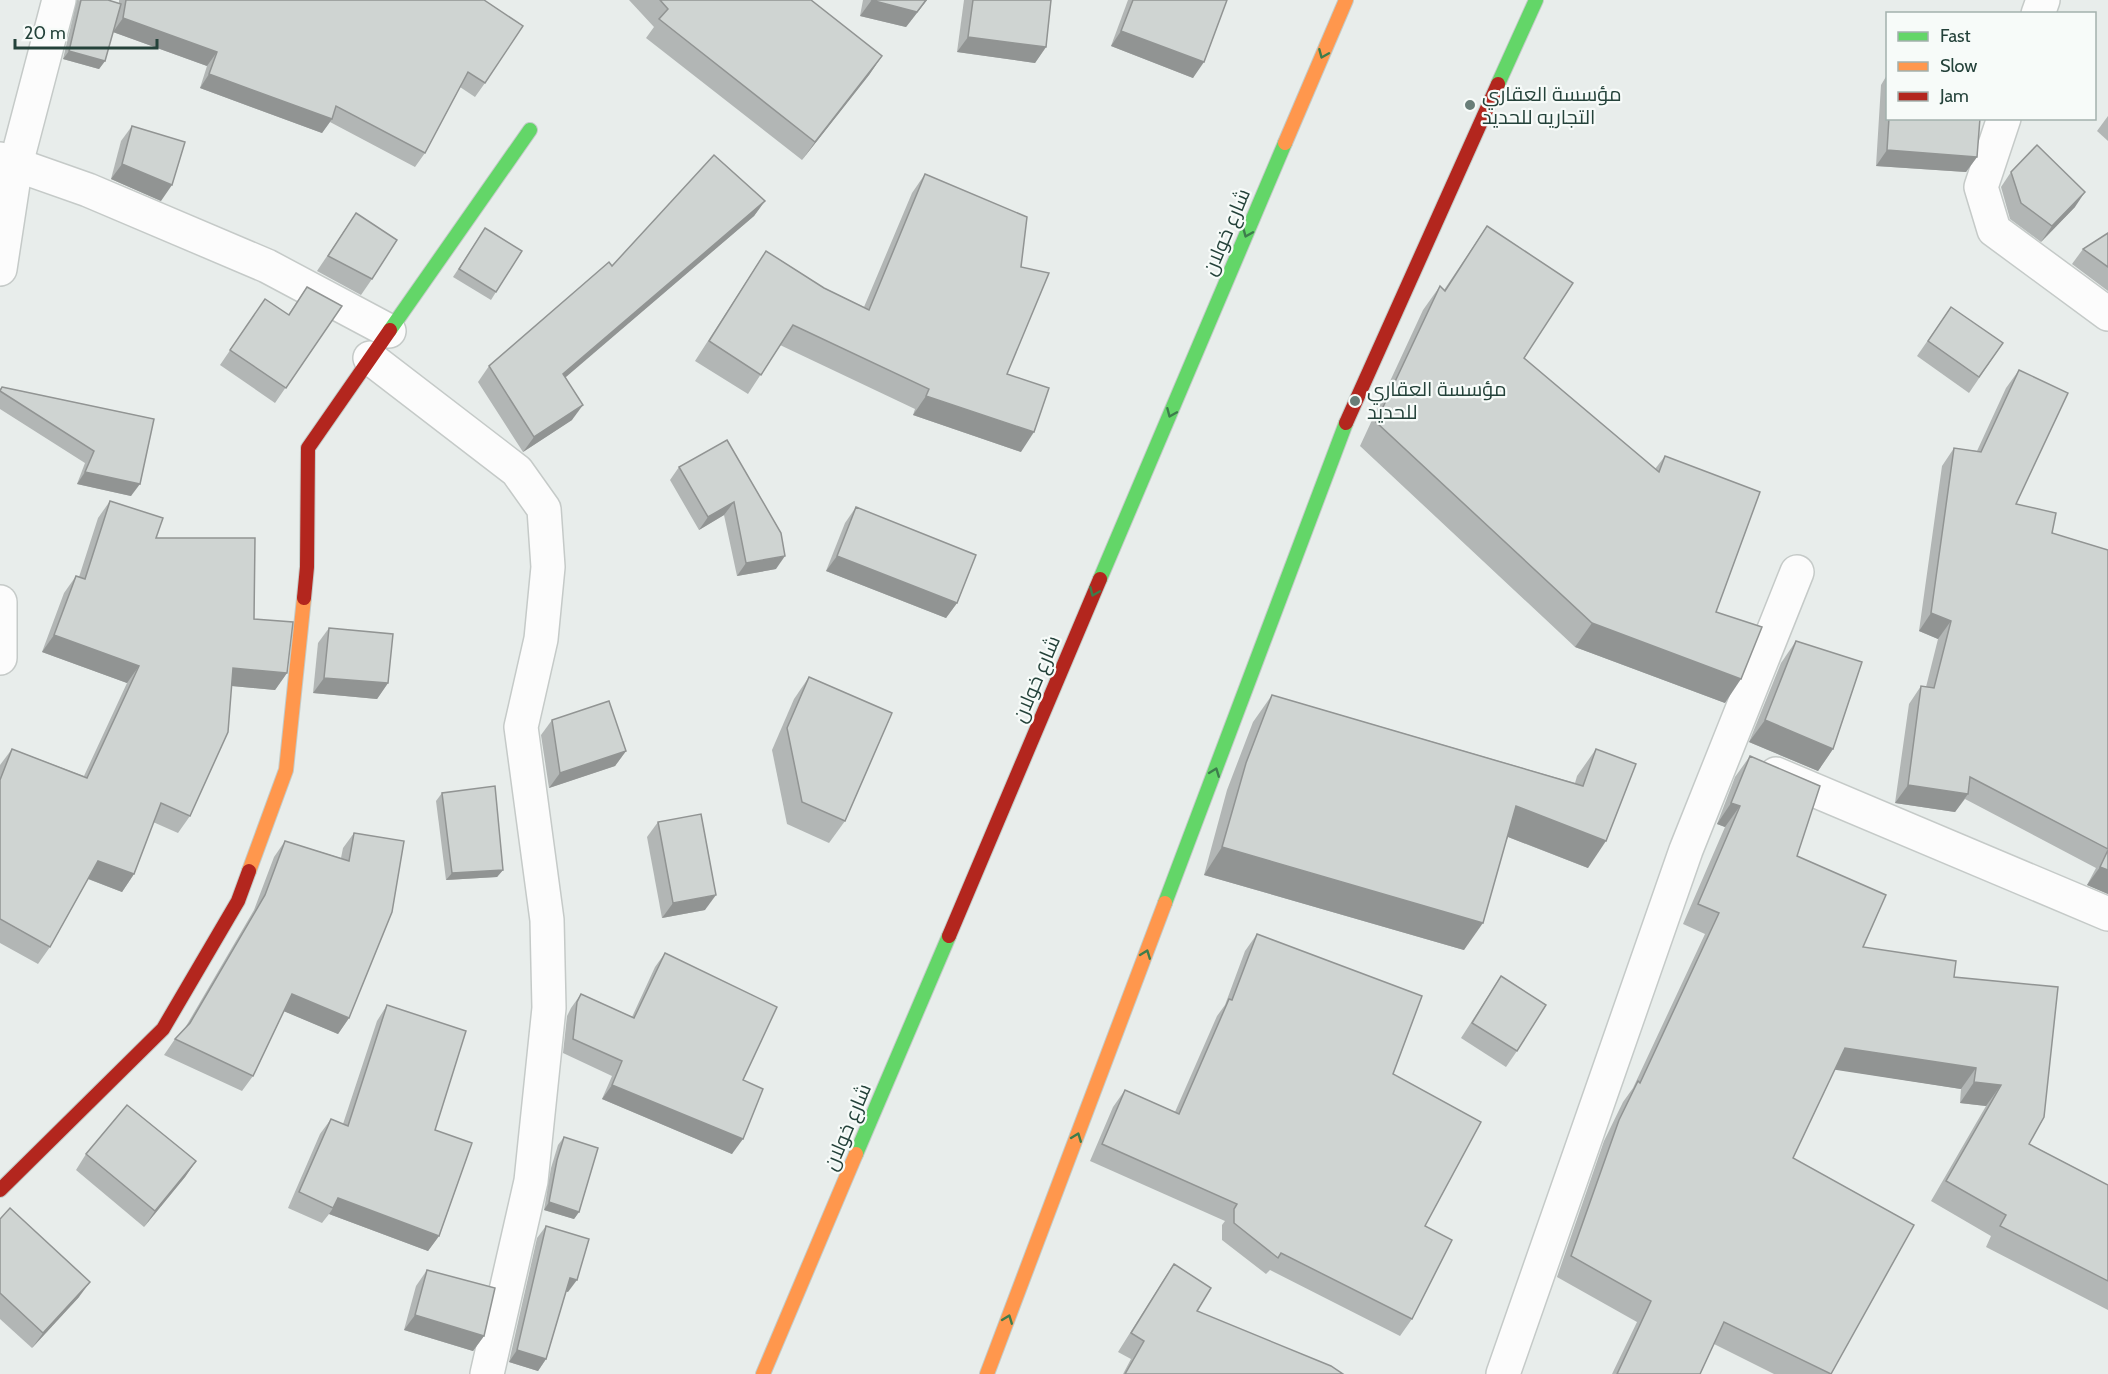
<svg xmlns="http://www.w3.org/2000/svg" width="2108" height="1374" viewBox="0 0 2108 1374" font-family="Cabin,Cairo,sans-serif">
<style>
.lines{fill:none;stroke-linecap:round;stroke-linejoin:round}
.street-casing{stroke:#c5cac8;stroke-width:36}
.fast-casing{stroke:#c3cbc8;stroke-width:16}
.slow-casing{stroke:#c3cbc8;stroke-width:16}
.jam-casing{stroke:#c3cbc8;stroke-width:16}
.street{stroke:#fcfcfc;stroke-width:33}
.fast{stroke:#63d668;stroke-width:14}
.slow{stroke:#ff974d;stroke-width:14}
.jam{stroke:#b3261e;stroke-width:14}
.wall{fill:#b2b6b5}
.shaded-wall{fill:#919493}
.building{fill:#cfd4d2;stroke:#919493;stroke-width:1.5}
.oneway{stroke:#3d7d4c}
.poi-dot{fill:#697e78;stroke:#f7fbf9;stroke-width:2}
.labels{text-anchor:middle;stroke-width:4.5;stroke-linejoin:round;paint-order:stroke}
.poi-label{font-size:20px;fill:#24423a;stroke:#f7fbf9;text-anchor:start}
.street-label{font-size:20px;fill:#24423a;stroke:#f7fbf9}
</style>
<rect width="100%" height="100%" fill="#e8edeb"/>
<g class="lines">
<defs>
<g id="street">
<path d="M2038,14l5,-14"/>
<path d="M2004,118l-23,69 13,43 114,84"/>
<path d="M0,159l88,31 179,76 122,65"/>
<path d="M0,269l16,-105 43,-164"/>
<path d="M370,358l147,113 27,38 4,58 -7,72 -20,88 26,193 2,88 -18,173 -44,193"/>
<path d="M0,602v56"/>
<path d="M1776,774l332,140"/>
<path d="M1503,1374l183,-524 111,-278"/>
</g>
<g id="fast">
<path d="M1498,84l38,-84"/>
<path d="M390,330l140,-200"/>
<path d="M1100,579l185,-436"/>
<path d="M1165,903l181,-480"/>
<path d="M856,1154l93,-218"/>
</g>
<g id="slow">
<path d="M1285,143l61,-143"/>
<path d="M249,871l37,-101 18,-172"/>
<path d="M763,1374l93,-220"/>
<path d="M987,1374l178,-471"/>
</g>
<g id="jam">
<path d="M1346,423l152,-339"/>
<path d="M304,598l3,-31 1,-119 82,-118"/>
<path d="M949,936l151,-357"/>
<path d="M0,1190l163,-161 75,-128 11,-30"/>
</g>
</defs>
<use href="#street" class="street-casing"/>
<use href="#fast" class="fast-casing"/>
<use href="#slow" class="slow-casing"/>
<use href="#jam" class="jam-casing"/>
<use href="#street" class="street"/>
<use href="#fast" class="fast"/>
<use href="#slow" class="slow"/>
<use href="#jam" class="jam"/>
</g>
<g class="wall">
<path d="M77,0l42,3v-3h365l1,83 -10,14 -15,-10 -35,66 -10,14 -85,-45 -8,11 -122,-45 7,-22 -94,-34 -8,29 -6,8 -36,-10z"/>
<path d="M629,0h182l71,56 -13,19 -67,85 -156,-122 8,-11z"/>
<path d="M863,0h64l-21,27 -46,-11z"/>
<path d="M964,0h87l-5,47 -11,16 -78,-11z"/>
<path d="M1128,0h99l-34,78 -82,-32z"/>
<path d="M1887,75v43h93l-3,39 -11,15 -90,-6 5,-81z"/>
<path d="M2108,116v25l-11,-10z"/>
<path d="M132,126l29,75 -50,-22 10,-38z"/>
<path d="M2011,172l64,35 -34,35 -31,-23 -9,-32z"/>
<path d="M925,174l82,200 14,78 -108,-37 2,-6 -135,-64 -32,49 -53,-33 58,-90 13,-20 58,37 40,19 48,-114z"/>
<path d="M765,201l-11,15 -189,161 7,43 -49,32 -45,-70 11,-16 123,-100z"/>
<path d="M356,213l16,66 -11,16 -44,-24z"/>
<path d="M1487,226l37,132 131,111 10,-13 51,156 9,91 -150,-56 -215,-201 63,-136 17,-24 4,4z"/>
<path d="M485,228l11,64 -5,8 -38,-23z"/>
<path d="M2108,233v58l-36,-27 11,-15z"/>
<path d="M307,287l35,19 -67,97 -55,-38 45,-66 23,16z"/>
<path d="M1951,307l52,36 -34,50 -52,-37z"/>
<path d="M2019,370l-3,134 36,29 56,17v344l-21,-9 9,-17 -131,-69 -10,13 -60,-9 14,-99 12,-18 5,1 12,-48 -19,-8 23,-165 12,-18 23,3 29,-63z"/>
<path d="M2,387l152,32 -23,77 -54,-12 8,-21 -85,-54v-20z"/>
<path d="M727,440l49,129 -39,7 -13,-61 -25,15 -29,-50 9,-13z"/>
<path d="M110,501l46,37 98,81 33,54 -12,17 -43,-4 -42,130 -12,17 -25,-11 -19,52 -12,18 -34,-13 -38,68 -12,17 -38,-21v-178l12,-16 72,27 43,-93 -85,-31 22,-59 12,-17 3,1 19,-59z"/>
<path d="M856,507l101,96 -11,15 -120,-47 19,-48z"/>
<path d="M329,628l59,55 -11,16 -64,-6 5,-50z"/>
<path d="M1796,641l37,108 -15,22 -69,-29 32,-79z"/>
<path d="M809,677l36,144 -16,22 -42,-19 -15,-74 22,-51z"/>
<path d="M1272,695l303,88 2,-7 19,-27 -8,119 -80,-31 -44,113 -260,-75 23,-85 26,-68z"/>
<path d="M552,720l74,31 -11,15 -66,22 -8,-53z"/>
<path d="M1750,756l47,100 66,91 91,30 75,167 79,41v125l-122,-63 5,-11 -60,-35 55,-95 -26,-3 1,-14 -126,-20 -42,89 37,216h-56l-60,-30 -14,30h-88l25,-52 -80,-45 47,-136 19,-39 10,-14 72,-154 -22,-10 42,-97 -8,-3 18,-47z"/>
<path d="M442,793l61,77 -6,7 -51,3 -10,-79z"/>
<path d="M658,822l47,88 -43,8 -15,-81z"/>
<path d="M354,833l-5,185 -11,16 -54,-23 -31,65 -11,15 -78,-36 11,-16 10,-11 69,-118 20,-53 11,-16 56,17 2,-10z"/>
<path d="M1257,934l136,140 32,152 -13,93 -12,17 -130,-66 -4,4 -44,-34v-15l3,-4 -135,-60 23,-54 12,-17 50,22 42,-96 8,-11 20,-54z"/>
<path d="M665,953l78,127 -11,74 -130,-55 10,-23 -49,-23 4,-37 4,-8 10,-14 51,23 23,-50z"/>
<path d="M1501,976l16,75 -11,16 -45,-29z"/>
<path d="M387,1005l48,125 4,106 -11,15 -99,-37 -7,9 -34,-15 32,-74 11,-15 12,5 34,-103z"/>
<path d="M564,1137l15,75 -5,7 -30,-9 7,-42 7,-23z"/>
<path d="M86,1154l110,7 -11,16 -41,50 -68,-57z"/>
<path d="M0,1219l79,78 -47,51 -32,-29z"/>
<path d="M546,1226l22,66 -2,-1 -20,68 -8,12 -29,-9 28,-124z"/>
<path d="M1174,1264l23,47 146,63h-220l8,-15 -13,-7 44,-70z"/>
<path d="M427,1270l57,66 -11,15 -69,-21 12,-44z"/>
</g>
<g class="shaded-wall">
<path d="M927,0l-21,27 -46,-11 11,-15z"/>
<path d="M123,18l94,34 -10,14 -94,-34z"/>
<path d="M1121,31l83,31 -11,16 -82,-32z"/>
<path d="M968,37l78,10 -11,16 -78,-11z"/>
<path d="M69,51l36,10 -6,8 -36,-10z"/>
<path d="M882,56l-13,19 -67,85 13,-18z"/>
<path d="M209,74l123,45 -10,14 -122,-45z"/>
<path d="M1887,150l90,7 -11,15 -90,-6z"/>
<path d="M122,164l50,21 -11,16 -50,-22z"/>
<path d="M2085,192l-10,15 -34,35 11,-16z"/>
<path d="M765,201l-11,15 -202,173 11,-15z"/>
<path d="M926,396l108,36 -13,20 -108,-37z"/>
<path d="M583,405l-11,15 -49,32 11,-15z"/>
<path d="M85,472l55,12 -9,12 -54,-12z"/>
<path d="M734,502l-10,13 -25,15 9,-13z"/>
<path d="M785,556l-9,13 -39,7 9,-13z"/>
<path d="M837,556l120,47 -11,15 -120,-47z"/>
<path d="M1931,613l20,8 -13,18 -19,-8z"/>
<path d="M1592,623l149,56 -16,24 -150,-56z"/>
<path d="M54,635l85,31 -12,17 -85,-31z"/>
<path d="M233,668l54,5 -12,17 -54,-5z"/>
<path d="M324,678l64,5 -11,16 -64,-6z"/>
<path d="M1765,720l68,29 -15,22 -69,-29z"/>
<path d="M626,751l-11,15 -66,22 11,-15z"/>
<path d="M1908,785l60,9 -13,18 -60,-9z"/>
<path d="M1731,803l9,3 -15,21 -8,-3z"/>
<path d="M1516,806l90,35 -18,27 -90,-35z"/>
<path d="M1222,847l261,76 -19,27 -260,-75z"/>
<path d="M98,861l36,13 -12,18 -36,-14z"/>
<path d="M2100,867l8,3v24l-21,-9z"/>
<path d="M503,870l-6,7 -51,3 6,-7z"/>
<path d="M716,895l-11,15 -43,8 11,-15z"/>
<path d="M292,994l57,24 -11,16 -57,-24z"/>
<path d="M1845,1048l131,20 -15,21 -131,-20z"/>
<path d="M1974,1082l27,3 -15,21 -26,-3z"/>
<path d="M612,1085l131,54 -11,15 -130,-55z"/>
<path d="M196,1161l-11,16 -41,50 11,-16z"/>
<path d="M338,1198l101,38 -11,15 -99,-37 4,-6z"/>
<path d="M549,1202l30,10 -5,7 -30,-9z"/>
<path d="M570,1278l7,2 -9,12 -7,-2z"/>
<path d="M90,1282l-11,15 -47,51 11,-15z"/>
<path d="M415,1315l69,21 -11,15 -69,-21z"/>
<path d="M517,1350l29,9 -8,12 -29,-9z"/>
</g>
<g class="building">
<path d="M81,0h27l13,4 -16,57 -36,-10z"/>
<path d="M126,0h358l39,26 -38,57 -17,-11 -43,81 -89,-47 -4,13 -123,-45 8,-22 -94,-34z"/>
<path d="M660,0h151l71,56 -67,86 -156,-123 9,-10z"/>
<path d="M871,0h55l-9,12z"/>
<path d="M973,0h78l-5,47 -78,-10z"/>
<path d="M1133,0h94l-23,62 -83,-31z"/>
<path d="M1889,118h91l-3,39 -90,-7z"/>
<path d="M132,126l53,16 -13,43 -50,-21z"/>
<path d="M2037,145l48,47 -33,34 -31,-23 -10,-31z"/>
<path d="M714,155l51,46 -202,173 20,31 -49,32 -45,-71 120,-104 3,4z"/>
<path d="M925,174l102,43 -6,50 28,6 -42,101 42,14 -15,44 -108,-36 3,-7 -136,-64 -32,50 -52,-34 57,-90 58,37 45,22z"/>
<path d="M356,213l41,27 -25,39 -44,-23z"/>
<path d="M1487,226l86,57 -49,75 135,114 6,-16 95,36 -44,120 46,15 -21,52 -149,-56 -216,-201 64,-136 5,5z"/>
<path d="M485,228l37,23 -26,41 -37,-23z"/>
<path d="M2108,233v34l-25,-18z"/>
<path d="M307,287l35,19 -56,82 -56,-38 35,-51 24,16z"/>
<path d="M1951,307l52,36 -24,34 -51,-36z"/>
<path d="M2019,370l49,23 -52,111 40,9 -4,20 56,17v299l-138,-72 -2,17 -60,-9 13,-99 13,2 17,-67 -20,-8 23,-165 27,4z"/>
<path d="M2,387l152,32 -14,65 -55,-12 9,-21 -94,-60z"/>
<path d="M727,440l54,93 4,23 -39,7 -12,-61 -26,15 -29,-50z"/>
<path d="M110,501l53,17 -7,20h99l-1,81 39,3 -6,51 -54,-5 -5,64 -38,84 -29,-13 -27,71 -36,-13 -48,86 -50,-28v-139l12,-31 75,29 52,-112 -85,-31 22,-59 9,3z"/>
<path d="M856,507l120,48 -19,48 -120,-47z"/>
<path d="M329,628l64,6 -5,49 -64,-5z"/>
<path d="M1796,641l66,21 -29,87 -68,-29z"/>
<path d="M809,677l83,36 -47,108 -43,-19 -15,-74z"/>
<path d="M1272,695l311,91 13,-37 40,15 -30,77 -90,-35 -33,117 -261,-76 24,-84z"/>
<path d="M609,701l17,50 -66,22 -8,-53z"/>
<path d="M1750,756l70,30 -23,70 89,39 -23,52 93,14 -2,16 104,10 -14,130 -15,27 79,41v96l-108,-55 6,-11 -60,-34 55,-96 -27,-3 2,-14 -131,-20 -52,110 121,67 -83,149 -107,-52 -24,52h-83l34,-73 -80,-45 48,-136 19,-39 2,2 79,-170 -21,-9 42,-98 -9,-3z"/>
<path d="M495,786l8,84 -51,3 -10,-80z"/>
<path d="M701,814l15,81 -43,8 -15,-81z"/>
<path d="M354,833l50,8 -12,71 -43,106 -57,-24 -39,82 -78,-37 15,-16 75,-128 20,-54 64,20z"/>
<path d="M2108,850v20l-8,-3z"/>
<path d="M1257,934l165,62 -29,78 88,48 -56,104 27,14 -40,79 -131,-66 -3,5 -44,-35v-14l3,-5 -135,-60 23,-54 54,24 50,-115 3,1z"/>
<path d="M665,953l112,54 -34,73 20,9 -20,50 -131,-54 10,-24 -49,-22 4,-37 4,-8 53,24z"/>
<path d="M1501,976l45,29 -29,46 -45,-28z"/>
<path d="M387,1005l79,26 -31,99 37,13 -33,93 -101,-38 -5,10 -34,-16 32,-73 17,7z"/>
<path d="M127,1105l69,56 -41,50 -69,-57z"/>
<path d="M564,1137l34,11 -19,64 -30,-10 8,-42z"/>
<path d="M10,1208l80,74 -47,51 -43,-40v-74z"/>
<path d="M546,1226l43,13 -12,41 -7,-2 -24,81 -29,-9z"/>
<path d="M1174,1264l37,24 -14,23 134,55 12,8h-218l19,-33 -13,-8z"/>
<path d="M427,1270l68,18 -11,48 -69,-21z"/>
</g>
<defs><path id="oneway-chevron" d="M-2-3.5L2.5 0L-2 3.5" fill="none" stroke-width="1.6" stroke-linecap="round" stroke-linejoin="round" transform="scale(1.5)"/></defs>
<g class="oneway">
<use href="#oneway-chevron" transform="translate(1323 54) rotate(113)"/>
<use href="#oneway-chevron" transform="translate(1247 233) rotate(113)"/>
<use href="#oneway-chevron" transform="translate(1171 413) rotate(113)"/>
<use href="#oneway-chevron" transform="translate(1094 592) rotate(113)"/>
<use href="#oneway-chevron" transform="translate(1215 772) rotate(-69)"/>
<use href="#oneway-chevron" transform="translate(1146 954) rotate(-69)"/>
<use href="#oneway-chevron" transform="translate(1077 1137) rotate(-69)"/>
<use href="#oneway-chevron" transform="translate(1008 1319) rotate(-69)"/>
</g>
<g class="poi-dot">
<circle cx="1470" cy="105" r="6"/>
<circle cx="1355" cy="401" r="6"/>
</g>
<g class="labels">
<g class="poi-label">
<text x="1482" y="101">مؤسسة العقاري<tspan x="1482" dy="23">التجاريه للحديد</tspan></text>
<text x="1367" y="396">مؤسسة العقاري<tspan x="1367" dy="23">للحديد</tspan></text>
</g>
<g class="street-label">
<text transform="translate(1226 232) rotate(-67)" y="7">شارع خولان</text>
<text transform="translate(1036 679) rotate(-67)" y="7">شارع خولان</text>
<text transform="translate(847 1127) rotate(-67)" y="7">شارع خولان</text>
</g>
</g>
<rect x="1886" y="12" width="210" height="108" fill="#f7fbf9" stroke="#a3b1ad" stroke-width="1.5"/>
<rect x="1898" y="32" width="30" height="9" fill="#63d668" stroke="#a3b1ad" stroke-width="1.5"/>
<text x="1940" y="42" font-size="18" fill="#24423a">Fast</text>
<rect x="1898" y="62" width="30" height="9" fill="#ff974d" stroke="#a3b1ad" stroke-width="1.5"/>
<text x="1940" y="72" font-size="18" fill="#24423a">Slow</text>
<rect x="1898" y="92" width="30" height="9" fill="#b3261e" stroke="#a3b1ad" stroke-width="1.5"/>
<text x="1940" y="102" font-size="18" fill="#24423a">Jam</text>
<path d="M15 39v9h142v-9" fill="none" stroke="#24423a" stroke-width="3"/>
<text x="24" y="39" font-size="18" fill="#24423a" stroke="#f7fbf9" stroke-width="4.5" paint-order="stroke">20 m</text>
</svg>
